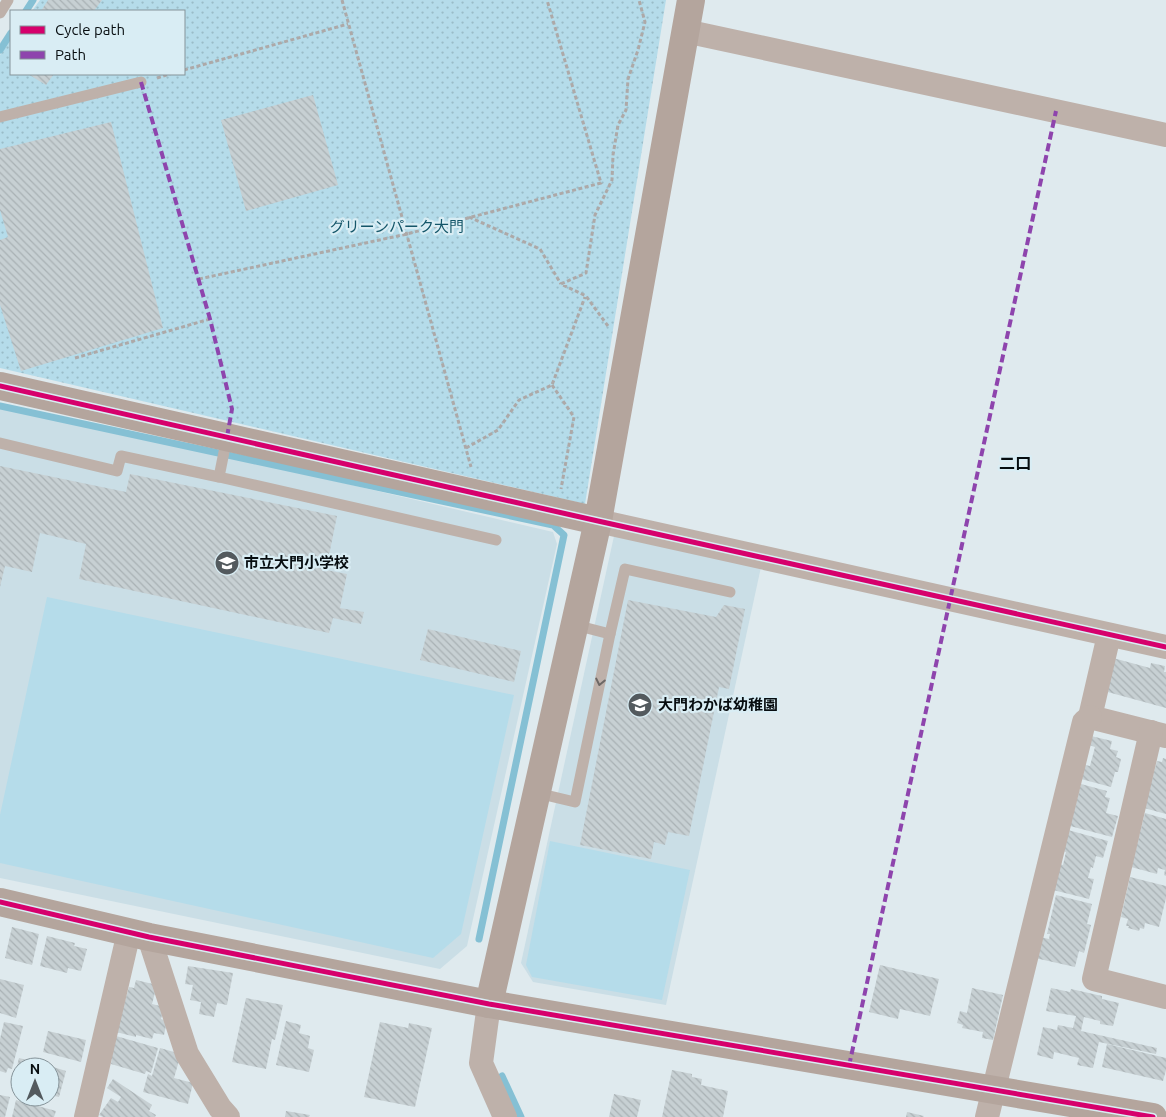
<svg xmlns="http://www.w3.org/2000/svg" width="1166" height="1117" viewBox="0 0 1166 1117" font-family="Ubuntu,'Noto Sans JP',sans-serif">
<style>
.built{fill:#cadee6}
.park{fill:url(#park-dots)}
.garden{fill:#b5dcea}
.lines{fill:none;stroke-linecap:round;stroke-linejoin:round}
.stream{stroke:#85c0d4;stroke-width:7}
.building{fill:url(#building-back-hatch)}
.path{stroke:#ada9a8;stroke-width:3;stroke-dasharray:4 2.5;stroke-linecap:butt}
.lane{stroke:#beb1aa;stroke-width:11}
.street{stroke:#beb1aa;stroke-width:24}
.secondary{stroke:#b4a59d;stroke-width:28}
.quiet{stroke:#8e44ad;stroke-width:4;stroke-dasharray:8 4;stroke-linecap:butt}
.cycleway-casing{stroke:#d9edf4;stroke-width:8}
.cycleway{stroke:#d6006c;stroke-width:5}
.oneway{stroke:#6c6765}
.labels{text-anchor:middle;stroke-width:4.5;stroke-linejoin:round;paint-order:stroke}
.park-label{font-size:15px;fill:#145669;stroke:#d9edf4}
.poi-label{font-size:15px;font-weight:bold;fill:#070d10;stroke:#d9edf4;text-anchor:start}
.neighbourhood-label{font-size:16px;font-weight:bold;fill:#070d10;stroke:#d9edf4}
</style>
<defs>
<pattern id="park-dots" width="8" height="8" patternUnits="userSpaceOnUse" patternTransform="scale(1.25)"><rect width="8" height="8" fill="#b5dcea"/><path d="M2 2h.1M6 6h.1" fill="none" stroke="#9abcc8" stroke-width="1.8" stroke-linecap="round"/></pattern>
<pattern id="building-back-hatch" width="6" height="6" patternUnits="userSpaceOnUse" patternTransform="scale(1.25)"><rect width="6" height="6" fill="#c7d0d3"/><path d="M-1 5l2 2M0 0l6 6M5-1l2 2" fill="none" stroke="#a9b1b4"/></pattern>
</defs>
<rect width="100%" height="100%" fill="#dfeaee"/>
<g class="built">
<path d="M0,403l553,129 4,12 -90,402 -27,23 -440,-91z"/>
<path d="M614,536l147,31 -95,438 -133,-23 -12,-19z"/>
</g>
<path class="park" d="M40,0h626l-81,504 -585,-136v-313l11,-15v34h173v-63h-152z"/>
<g class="garden">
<path d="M47,597l467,98 -53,239 -28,24 -433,-95v-48z"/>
<path d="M550,841l140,29 -28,130 -130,-23 -6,-12z"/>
</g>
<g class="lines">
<g class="stream">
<path d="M26,11l7,-11"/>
<path d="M0,50l11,-17"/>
<path d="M0,406l553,119 11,10 -85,404"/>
<path d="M502,1076l19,41"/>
</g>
</g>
<g class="building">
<path d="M48,0h54l-8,11h-53z"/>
<path d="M28,74h26l-8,11z"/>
<path d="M313,95l25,90 -92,26 -25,-91z"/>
<path d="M111,122l52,206 -142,43 -21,-66v-65l8,-3 -8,-27v-61z"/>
<path d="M0,466l126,26 4,-18 207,42 -11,54 21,4 -7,34 24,4 -3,12 -28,-6 -4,15 -250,-54 7,-35 -46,-11 -8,39 -27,-6 -5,21z"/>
<path d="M628,600l88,17 8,-12 21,4 -16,80 -10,-2 -30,149 -21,-4 -3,13 -11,-3 -3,17 -71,-14z"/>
<path d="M428,629l93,22 -7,31 -94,-22z"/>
<path d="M1113,658l37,10 1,-5 14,3 -1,6h2v36l-62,-17z"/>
<path d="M1091,736l21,5 -2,8 8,2 -2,6 5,2 -3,13h-3l-4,15 -30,-8 4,-14 5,1 5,-19 -6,-2z"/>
<path d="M1163,758l3,1v55l-22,-6 13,-47 5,1z"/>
<path d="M1081,784l26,7 -2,6 5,1 -4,15 12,3 -6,21 -42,-11z"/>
<path d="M1145,813l21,6v57l-2,-1 1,-5 -7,-2 -1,6 -26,-7z"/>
<path d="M1068,830l40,11 -5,17 -7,-2 -3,12 -2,-1 -3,11 6,1 -5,20 -36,-9 7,-26 3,1 3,-13 -4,-1z"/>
<path d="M1130,877l36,9v12l-7,29 -14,-4 -1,6 -4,-1 -1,3 -11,-3 1,-2h-3l2,-7 -7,-2z"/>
<path d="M1056,895l36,9 -5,20 4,1 -7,28 -5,-2 -4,16 -40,-9 5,-21 9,2 1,-5h-3z"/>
<path d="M12,927l27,7 -7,31 -27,-7z"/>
<path d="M47,936l28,7 -1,3 13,3 -6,22 -13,-3 -1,5 -27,-7z"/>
<path d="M880,965l59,14 -9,37 -30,-7 -2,10 -29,-7z"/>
<path d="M188,966l45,7 -6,32 -10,-2 -3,14 -15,-3 2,-12 -11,-2 3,-15 -8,-1z"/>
<path d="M0,979l24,6 -8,33 -16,-5z"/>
<path d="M136,980l21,5 -5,19 12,3 -3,12 6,2 -3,14 -10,-2 -2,6 -16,-4v2l-20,-5 13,-45 5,1z"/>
<path d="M972,988l31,7 -10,45 -11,-2 1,-6 -21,-4 1,-3 -6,-2 3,-12 7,2z"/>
<path d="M1051,988l19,4 1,-3 31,7v3l17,4 -6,23 -13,-2v-3l-16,-4 -3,14 76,17 -1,6 -57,-12 -6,26 -16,-3 2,-7 -25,-6 -1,7 -16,-4 6,-28 14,3 1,-5 15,3 3,-12 -30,-5z"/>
<path d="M246,998l37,7 -8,35 -3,-1 -6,30 -34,-7z"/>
<path d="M286,1021l15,4 -2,8 11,3 -2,12 6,2 -5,22 -33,-7z"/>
<path d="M4,1022l19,4 -11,43 -4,-1 -2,5 -6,-2v-32z"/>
<path d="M380,1022l28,6 1,-5 23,5 -17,79 -51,-10z"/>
<path d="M48,1031l38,9 -5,22 -38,-10z"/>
<path d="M116,1036l42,12 -7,25 -5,-2 -1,3 -34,-10 1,-5 -2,-1z"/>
<path d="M1107,1044l59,14v12l-3,11 -61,-14z"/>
<path d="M160,1048l21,6 -7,24 19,5 -5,21 -45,-12 5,-18 4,2z"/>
<path d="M19,1058l31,8v1h-30v21l-8,-2z"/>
<path d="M50,1066l16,5 -7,26 -9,-2z"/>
<path d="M672,1070l20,4v3l10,2 -1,6 27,6 -5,26h-61z"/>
<path d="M113,1079l39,26 -3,6 7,4 -1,2h-52l-4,-2 12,-17 7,4 3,-5 -14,-9z"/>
<path d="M614,1094l27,6 -4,17h-28z"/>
<path d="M0,1095l10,2 -5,20h-5z"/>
<path d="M16,1100l40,11 -2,6h-42z"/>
<path d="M286,1111l24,4 -1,2h-24z"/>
<path d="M907,1112l17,4 -1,1h-17z"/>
</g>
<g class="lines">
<g class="path">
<path d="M342,0l129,467"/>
<path d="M184,70l164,-46"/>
<path d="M157,78l13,-4"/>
<path d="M469,217l71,32 21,35"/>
<path d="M199,279l208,-45 194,-51 -54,-183"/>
<path d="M608,326l-22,-30 -25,-12 25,-11 9,-58 17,-35 1,-25 5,-30 8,-15 2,-31 10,-29 7,-28 -6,-22"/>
<path d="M75,358l135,-39"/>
<path d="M552,385l22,32 -13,72"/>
<path d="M466,448l32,-18 21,-30 33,-15 33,-88"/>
</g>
<g class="lane">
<path d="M0,13l8,-13"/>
<path d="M0,117l141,-35"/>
<path d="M227,437l-8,40 277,63"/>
<path d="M0,443l117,28 4,-15 98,21"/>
<path d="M575,625l35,9 15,-65 105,23"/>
<path d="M537,793l38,9 35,-168"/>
</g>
<g class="street">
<path d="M685,31l481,104"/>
<path d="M598,521l568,126"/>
<path d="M1109,635l-19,82 76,19"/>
<path d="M1151,732l-57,247 72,18"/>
<path d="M149,937l38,117 33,54 8,9"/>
<path d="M489,1004l-8,59 24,54"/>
<path d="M86,1117l43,-185"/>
<path d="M987,1117l97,-395 6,-5"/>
</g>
<g class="secondary">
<path d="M0,386l598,135"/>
<path d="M0,902l149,35 340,67 664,113"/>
<path d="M489,1004l109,-483 93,-521"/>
</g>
<g class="quiet">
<path d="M141,82l69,237 22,90 -5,28"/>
<path d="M849,1066l207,-955"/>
</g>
<defs>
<g id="cycleway">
<path d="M0,386l598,135 568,126"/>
<path d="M0,902l149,35 340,67 664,113"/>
</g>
</defs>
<use href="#cycleway" class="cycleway-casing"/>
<use href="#cycleway" class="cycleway"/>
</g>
<defs><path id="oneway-chevron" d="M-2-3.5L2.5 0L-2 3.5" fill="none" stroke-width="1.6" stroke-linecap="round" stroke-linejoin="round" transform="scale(1.25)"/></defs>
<use class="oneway" href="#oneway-chevron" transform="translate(600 682) rotate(102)"/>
<defs>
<symbol id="school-disc" viewBox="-11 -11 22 22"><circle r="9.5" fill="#535a5e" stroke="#d9edf4"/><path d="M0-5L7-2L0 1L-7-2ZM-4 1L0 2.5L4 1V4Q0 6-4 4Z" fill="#fff"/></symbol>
</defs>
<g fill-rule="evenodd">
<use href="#school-disc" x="213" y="549" width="28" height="28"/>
<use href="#school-disc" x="626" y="691" width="28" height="28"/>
</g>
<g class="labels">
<g class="park-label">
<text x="397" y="232">グリーンパーク大門</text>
</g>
<g class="poi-label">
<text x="244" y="568">市立大門小学校</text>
<text x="658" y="710">大門わかば幼稚園</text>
</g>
<g class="neighbourhood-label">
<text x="1015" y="469">二口</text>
</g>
</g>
<rect x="10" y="10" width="175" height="65" fill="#d9edf4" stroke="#859399"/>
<rect x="20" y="26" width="25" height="8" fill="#d6006c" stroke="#859399"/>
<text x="55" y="35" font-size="15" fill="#070d10">Cycle path</text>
<rect x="20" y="51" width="25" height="8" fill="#8e44ad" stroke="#859399"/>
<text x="55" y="60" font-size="15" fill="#070d10">Path</text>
<g transform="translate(35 1082)"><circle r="24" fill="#d9edf4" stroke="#859399"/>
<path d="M0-4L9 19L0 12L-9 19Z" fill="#535a5e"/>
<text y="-8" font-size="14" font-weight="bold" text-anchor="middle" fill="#070d10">N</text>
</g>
</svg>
